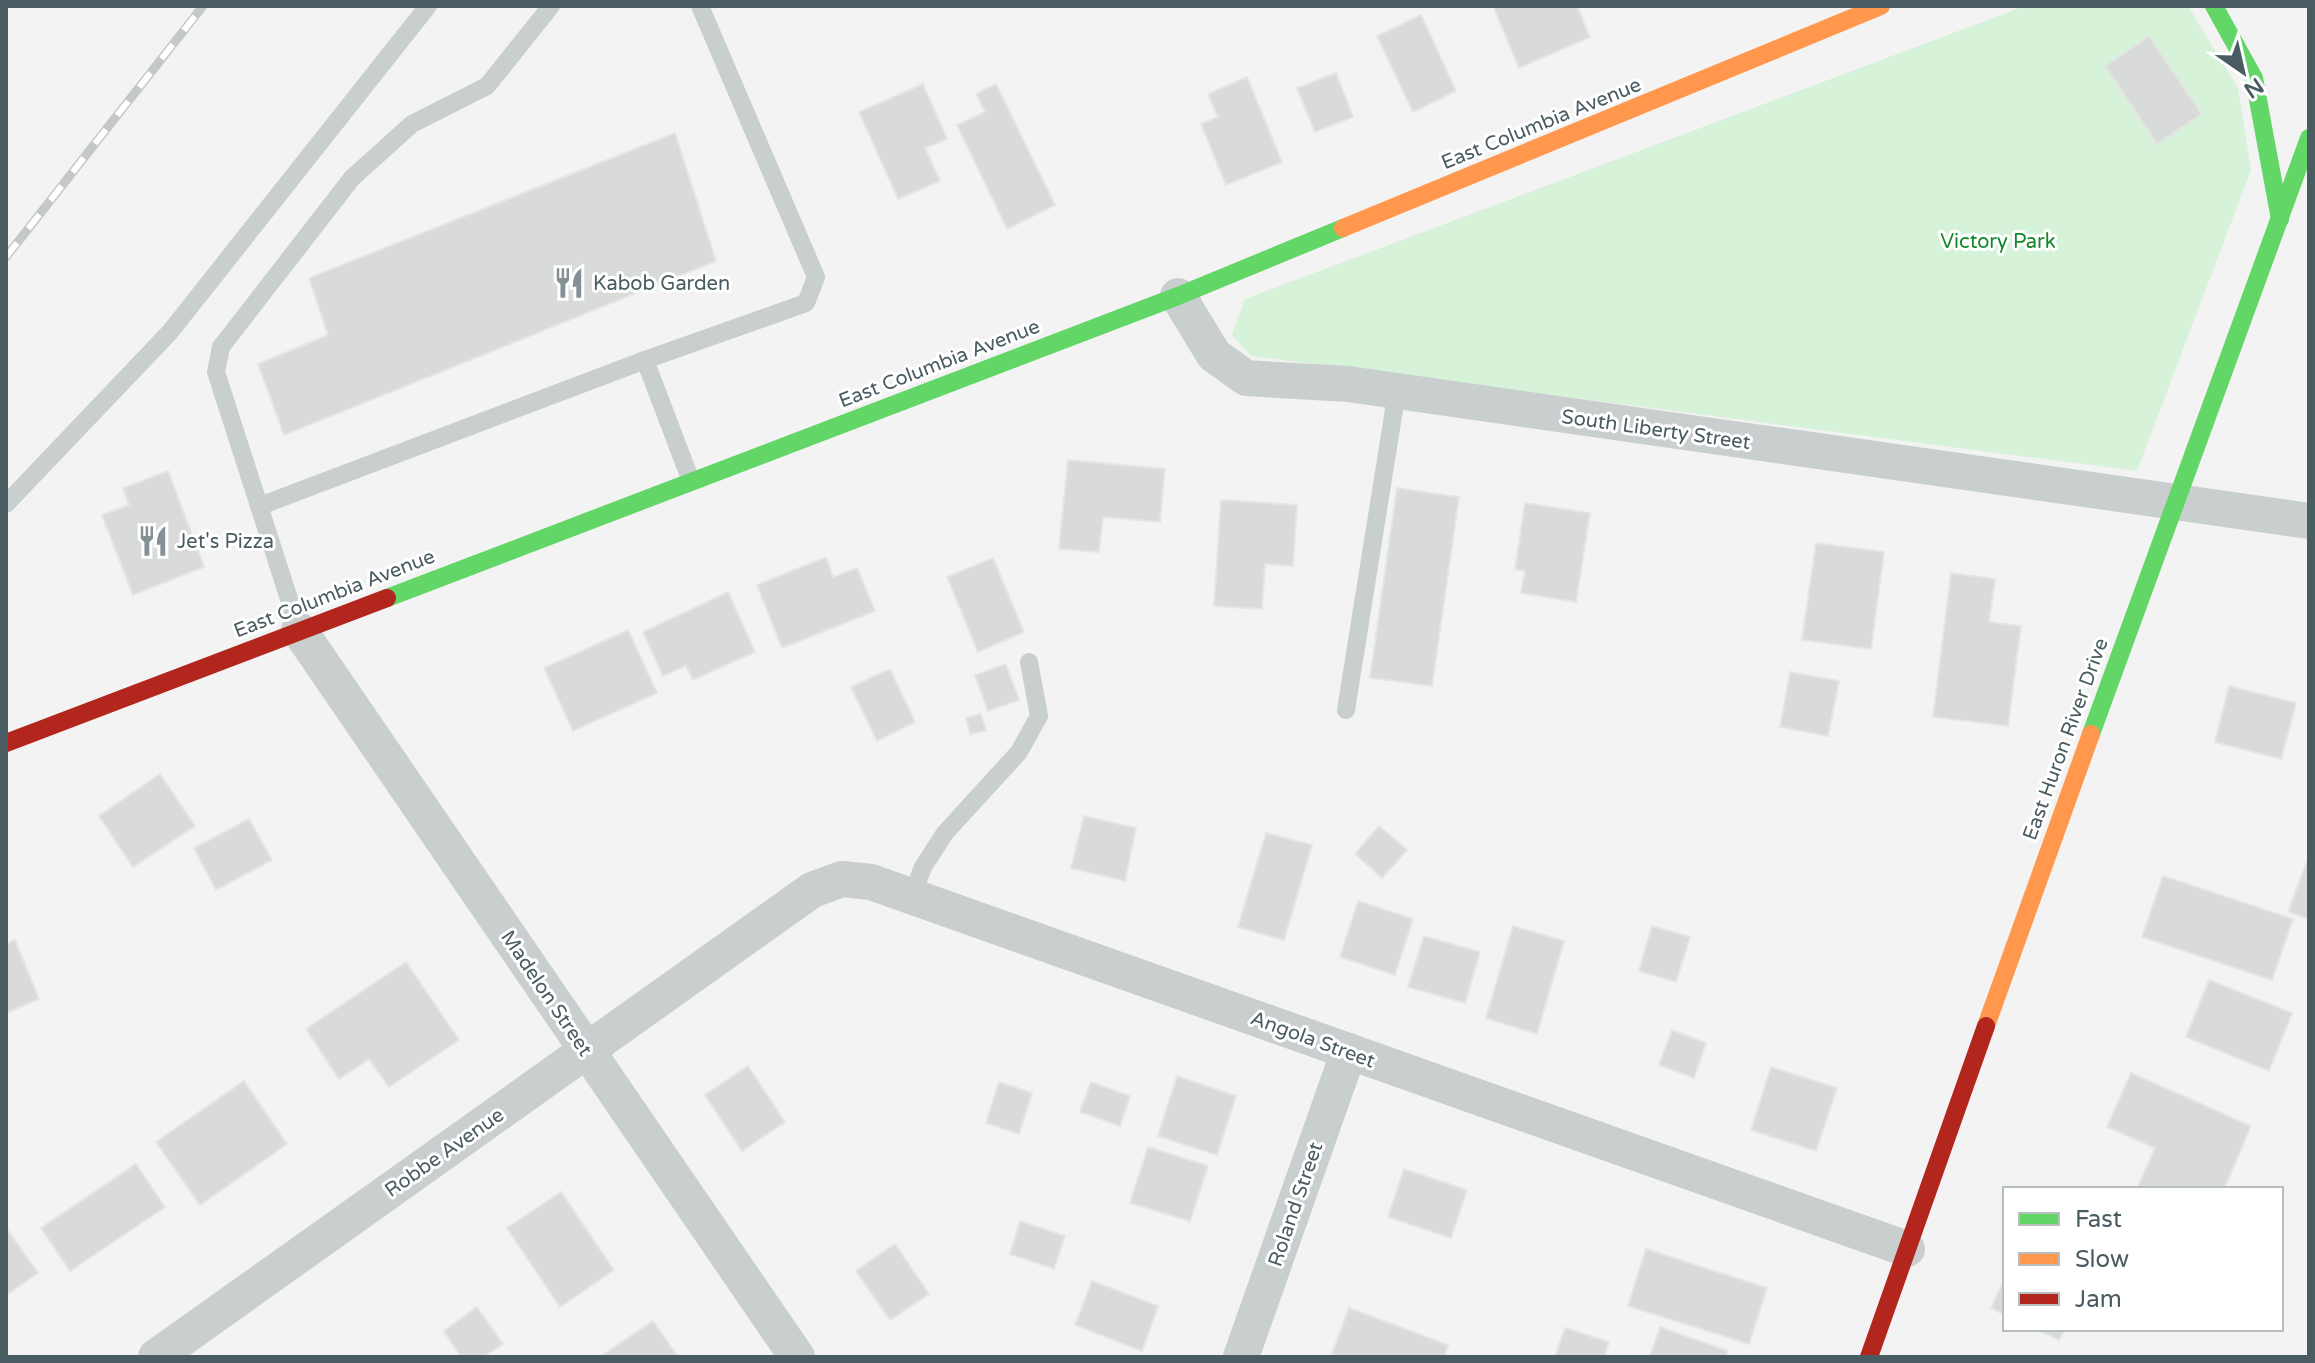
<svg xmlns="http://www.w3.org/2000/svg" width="2315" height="1363" viewBox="0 0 2315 1363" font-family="'Varela Round',sans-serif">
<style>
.green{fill:#d6f2d9}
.building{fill:#d9dbdb;stroke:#e4e5e5;stroke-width:2}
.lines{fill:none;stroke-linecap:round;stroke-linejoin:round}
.lane{stroke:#c9cecf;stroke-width:18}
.street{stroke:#c9cecf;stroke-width:36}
.fast{stroke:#63d668;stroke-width:18}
.slow{stroke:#ff974d;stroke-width:18}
.jam{stroke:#b3261e;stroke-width:18}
.rail-casing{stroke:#c5c8c9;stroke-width:9}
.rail{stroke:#fff;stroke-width:6;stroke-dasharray:18;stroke-linecap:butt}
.labels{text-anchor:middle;stroke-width:6;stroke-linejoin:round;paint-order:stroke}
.street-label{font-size:20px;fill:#485c61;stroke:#fff}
.park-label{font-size:20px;fill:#13882a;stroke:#fff}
.poi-label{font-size:20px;fill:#485c61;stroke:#fff;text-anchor:start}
</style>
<rect width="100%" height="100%" fill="#f3f3f3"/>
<path class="green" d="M2025,6h163l50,82 13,82 -114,301 -886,-115 -19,-21 13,-36z"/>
<g class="building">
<path d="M1493,6h84l13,31 -71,31z"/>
<path d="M1421,15l35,76 -43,21 -36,-76z"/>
<path d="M2149,36l53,78 -45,30 -52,-78z"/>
<path d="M1336,73l17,44 -38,15 -18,-44z"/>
<path d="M1247,77l35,85 -56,23 -25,-61 17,-7 -10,-23z"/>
<path d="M923,84l24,55 -22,9 15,33 -42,18 -39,-87z"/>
<path d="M996,84l59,121 -48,24 -50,-104 28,-13 -9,-18z"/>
<path d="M675,133l41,128 -432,174 -26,-71 70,-29 -19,-57z"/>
<path d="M1068,460l97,9 -5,53 -57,-5 -4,35 -40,-3z"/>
<path d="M168,471l36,96 -71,28 -31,-80 27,-10 -6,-17z"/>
<path d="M1397,488l62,9 -27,189 -62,-8z"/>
<path d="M1221,500l76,5 -4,61 -28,-2 -3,45 -48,-3z"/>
<path d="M1525,503l65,10 -14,89 -55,-9 4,-22 -10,-2z"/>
<path d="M1816,543l68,9 -13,97 -69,-9z"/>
<path d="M826,557l7,20 24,-9 18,43 -93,37 -25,-63z"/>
<path d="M993,558l31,74 -46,20 -31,-75z"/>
<path d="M1951,573l44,6 -6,43 32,4 -13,100 -75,-9z"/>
<path d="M728,592l27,60 -62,28 -7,-14 -23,10 -20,-44z"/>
<path d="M628,630l29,63 -84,38 -29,-63z"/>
<path d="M1006,664l13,36 -31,11 -13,-36z"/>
<path d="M890,669l25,53 -38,19 -26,-54z"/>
<path d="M1790,672l49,9 -11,55 -48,-9z"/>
<path d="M2229,686l67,17 -15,56 -66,-17z"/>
<path d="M981,714l5,17 -16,3 -4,-16z"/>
<path d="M160,774l35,52 -62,41 -34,-51z"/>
<path d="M1084,816l52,12 -11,53 -54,-13z"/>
<path d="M249,819l23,41 -56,30 -22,-42z"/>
<path d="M1379,826l28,24 -25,28 -27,-24z"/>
<path d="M1266,833l46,12 -28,95 -46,-13z"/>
<path d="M2309,856v63l-21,-7z"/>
<path d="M2163,876l130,43 -21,61 -130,-43z"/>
<path d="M1358,901l55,18 -18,56 -55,-18z"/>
<path d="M1513,926l51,15 -27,93 -51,-16z"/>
<path d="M1652,926l38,11 -14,45 -37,-11z"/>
<path d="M1424,936l56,16 -15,51 -57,-16z"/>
<path d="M15,940l24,59 -33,14v-69z"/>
<path d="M406,962l53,78 -70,47 -20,-28 -30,20 -33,-50z"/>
<path d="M2209,980l83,33 -23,58 -83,-34z"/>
<path d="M1672,1030l34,13 -12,35 -35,-13z"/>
<path d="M748,1066l37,56 -43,29 -37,-56z"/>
<path d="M1771,1067l66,21 -21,63 -65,-21z"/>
<path d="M2131,1073l120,53 -27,63h-87l18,-41 -48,-21z"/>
<path d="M1177,1076l59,20 -19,59 -59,-19z"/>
<path d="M244,1081l43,63 -87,61 -44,-63z"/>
<path d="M999,1082l33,11 -13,41 -33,-11z"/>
<path d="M1091,1082l39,14 -10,30 -40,-14z"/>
<path d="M1148,1147l60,19 -18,55 -60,-18z"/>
<path d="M136,1164l29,43 -95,64 -29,-43z"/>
<path d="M1404,1169l63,21 -16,48 -63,-21z"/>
<path d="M561,1192l53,78 -54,37 -53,-79z"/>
<path d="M1020,1221l45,15 -11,33 -44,-15z"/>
<path d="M6,1228l32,45 -32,22z"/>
<path d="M895,1244l34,50 -39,26 -34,-49z"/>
<path d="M1646,1249l121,39 -18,56 -121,-38z"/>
<path d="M2005,1278v37l-14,-7z"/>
<path d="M1092,1281l66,25 -16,45 -67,-26z"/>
<path d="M477,1307l26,37 -20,13h-22l-17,-26z"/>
<path d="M1349,1308l99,37 -4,12h-104l-8,-3z"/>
<path d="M653,1321l25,36h-78z"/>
<path d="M1660,1327l68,24 -3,6h-75z"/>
<path d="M1565,1328l44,14 -5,15h-49z"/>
<path d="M2036,1329h29l-6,11z"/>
</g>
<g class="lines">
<g class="lane">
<path d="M645,360l46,121"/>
<path d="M6,504l164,-172 258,-326"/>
<path d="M260,506l385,-146 161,-57 10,-26 -116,-271"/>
<path d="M299,630l-83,-258 5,-25 131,-169 60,-54 75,-38 64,-80"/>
<path d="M1346,710l51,-319"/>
<path d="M912,896l11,-29 22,-34 74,-81 20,-36 -10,-54"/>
</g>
<g class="street">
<path d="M1178,296l36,59 32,23 102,6 961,137"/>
<path d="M299,630l498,727"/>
<path d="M156,1357l656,-467 30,-11 29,3 1036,367"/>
<path d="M1241,1357l108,-306"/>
</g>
<g class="fast">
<path d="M2214,6l40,72 26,141"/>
<path d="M387,598l791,-302 165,-68"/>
<path d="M2091,734l218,-596"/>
</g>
<g class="slow">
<path d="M1343,228l538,-222"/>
<path d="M1986,1026l105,-292"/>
</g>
<g class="jam">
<path d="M6,743l381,-145"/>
<path d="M1869,1357l117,-331"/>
</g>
<defs>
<path id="rail" d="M6,257l197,-251"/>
</defs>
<use href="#rail" class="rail-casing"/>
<use href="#rail" class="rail"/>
</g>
<defs>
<symbol id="restaurant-bare" viewBox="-9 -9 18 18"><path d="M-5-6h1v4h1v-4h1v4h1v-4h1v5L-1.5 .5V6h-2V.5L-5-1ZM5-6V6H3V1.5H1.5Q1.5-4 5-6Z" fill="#849194" stroke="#fff" stroke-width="2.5" paint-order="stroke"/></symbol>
</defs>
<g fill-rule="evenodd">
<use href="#restaurant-bare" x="547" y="261" width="44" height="44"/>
<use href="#restaurant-bare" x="131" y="519" width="44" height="44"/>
</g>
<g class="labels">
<g class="street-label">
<text transform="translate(1541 123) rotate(-22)" y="7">East Columbia Avenue</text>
<text transform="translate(939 363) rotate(-21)" y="7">East Columbia Avenue</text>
<text transform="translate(1656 429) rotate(8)" y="7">South Liberty Street</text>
<text transform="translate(334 593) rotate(-21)" y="7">East Columbia Avenue</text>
<text transform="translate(2065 739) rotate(-70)" y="7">East Huron River Drive</text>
<text transform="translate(547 993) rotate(56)" y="7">Madelon Street</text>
<text transform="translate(1313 1039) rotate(20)" y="7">Angola Street</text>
<text transform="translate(444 1152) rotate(-35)" y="7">Robbe Avenue</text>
<text transform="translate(1295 1204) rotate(-71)" y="7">Roland Street</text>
</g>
<g class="park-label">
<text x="1998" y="248">Victory Park</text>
</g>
<g class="poi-label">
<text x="593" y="290">Kabob Garden</text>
<text x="177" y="548">Jet's Pizza</text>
</g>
</g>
<rect width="2315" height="1363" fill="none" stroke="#485c61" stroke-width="16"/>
<rect x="2003" y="1187" width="280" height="144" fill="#ffffff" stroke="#b6bec0" stroke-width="2"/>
<rect x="2019" y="1213" width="40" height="12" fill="#63d668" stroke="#b6bec0" stroke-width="2"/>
<text x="2075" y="1227" font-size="24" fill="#485c61">Fast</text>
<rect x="2019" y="1253" width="40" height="12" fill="#ff974d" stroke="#b6bec0" stroke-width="2"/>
<text x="2075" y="1267" font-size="24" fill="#485c61">Slow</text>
<rect x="2019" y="1293" width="40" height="12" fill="#b3261e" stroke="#b6bec0" stroke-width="2"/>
<text x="2075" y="1307" font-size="24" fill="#485c61">Jam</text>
<g transform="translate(2243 72) rotate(146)" stroke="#ffffff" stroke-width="6" paint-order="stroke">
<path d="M0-6L14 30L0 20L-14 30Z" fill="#485c61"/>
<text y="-12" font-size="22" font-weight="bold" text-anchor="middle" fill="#485c61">N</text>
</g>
</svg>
